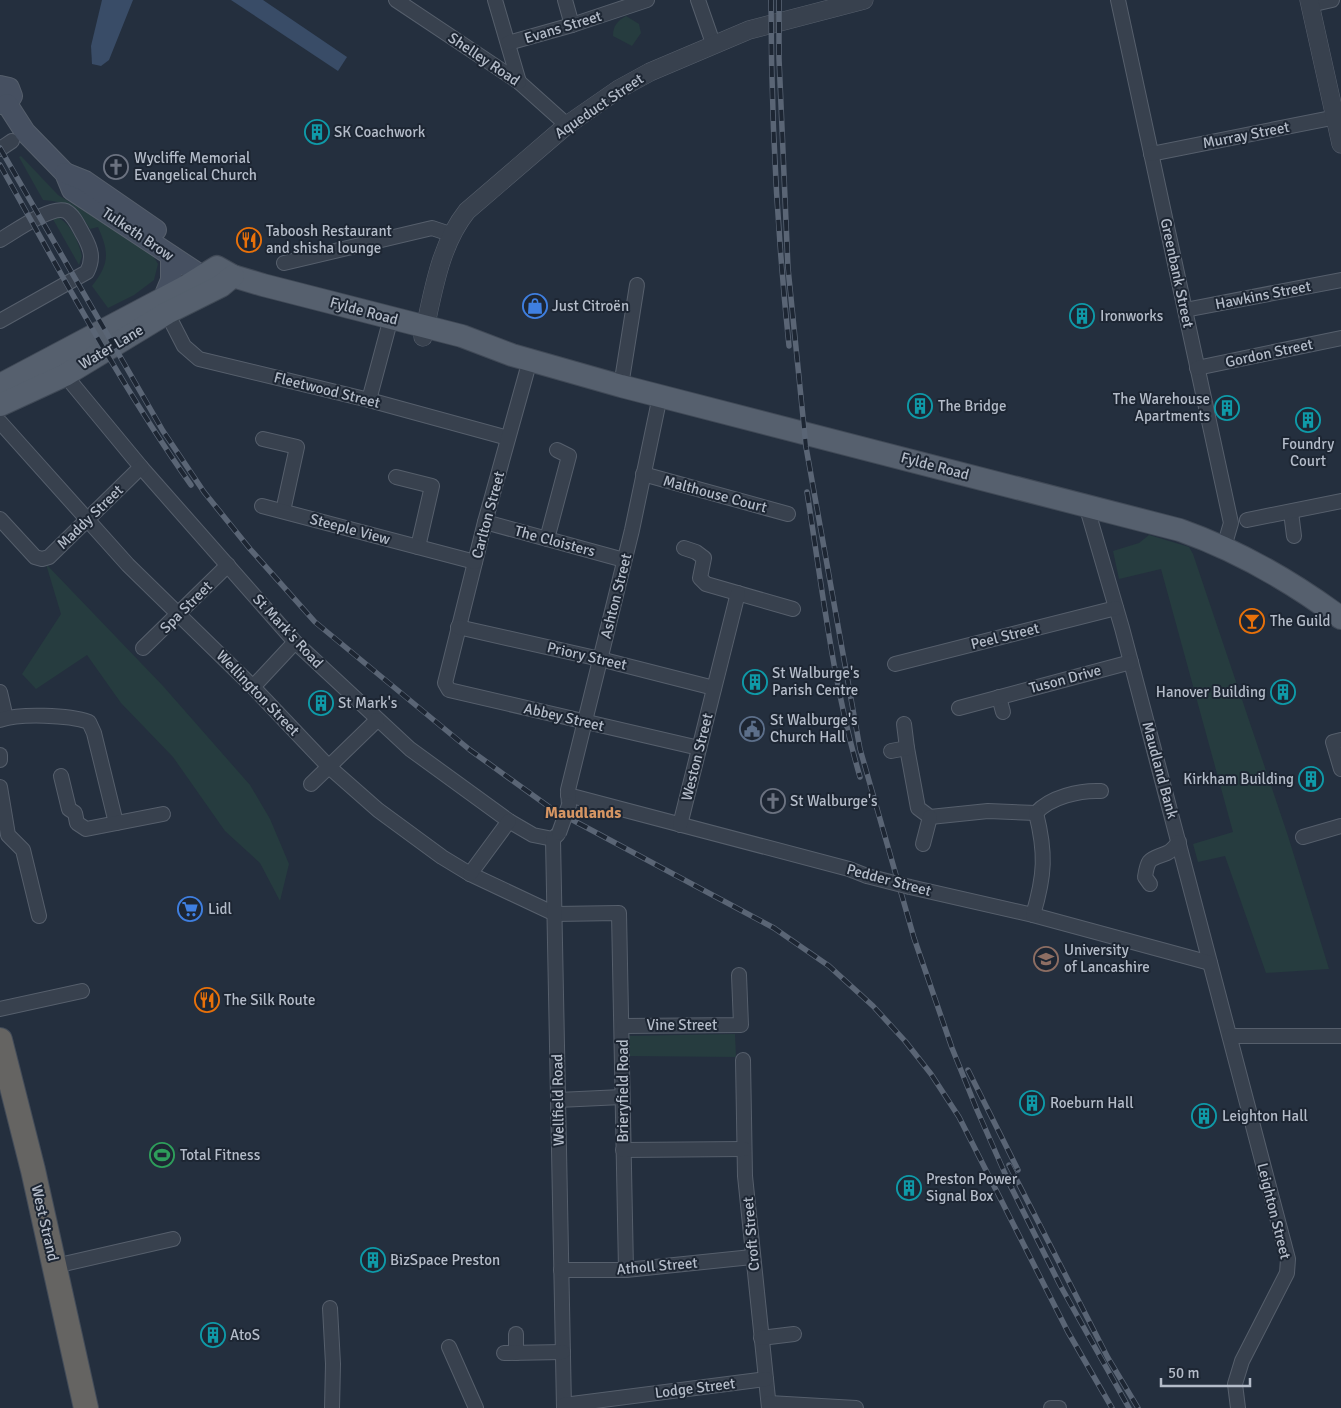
<svg xmlns="http://www.w3.org/2000/svg" width="1341" height="1408" viewBox="0 0 1341 1408" font-family="Signika,sans-serif">
<style>
.green{fill:#263c3f}
.water{fill:#394c67}
.lines{fill:none;stroke-linecap:round;stroke-linejoin:round}
.minor-casing{stroke:#565f6c;stroke-width:16}
.tertiary-casing{stroke:#565f6c;stroke-width:19}
.secondary-casing{stroke:#565f6c;stroke-width:22}
.primary-casing{stroke:#414a57;stroke-width:24}
.trunk-casing{stroke:#434c59;stroke-width:26}
.minor{stroke:#38414e;stroke-width:14}
.tertiary{stroke:#38414e;stroke-width:18}
.secondary{stroke:#465061;stroke-width:20}
.primary{stroke:#56606e;stroke-width:22}
.trunk{stroke:#656462;stroke-width:24}
.rail-casing{stroke:#5a6575;stroke-width:5.5}
.rail{stroke:#1d2633;stroke-width:4;stroke-dasharray:11;stroke-linecap:butt}
.minor-bridge-casing{stroke:#565f6c;stroke-width:16;stroke-linecap:butt}
.minor-bridge{stroke:#38414e;stroke-width:14}
.labels{text-anchor:middle;stroke-width:4;stroke-linejoin:round;paint-order:stroke}
.street-label{font-size:15px;fill:#b4bcc9;stroke:#1d2633}
.poi-label{font-size:15px;fill:#b4bcc9;stroke:#1d2633;text-anchor:start}
.neighbourhood-label{font-size:16px;font-weight:bold;fill:#d59563;stroke:#1d2633}
</style>
<rect width="100%" height="100%" fill="#242f3e"/>
<g class="green">
<path d="M626,16l13,8 2,9 -9,13 -19,-10c0,-10 4,-15 13,-20z"/>
<path d="M21,156l37,39 52,32 37,19 11,18 -4,16 -20,15 -26,13 -16,-22c18,-23 17,-34 6,-59l-8,2c-14,-24 -20,-26 -47,-29l-24,-43z"/>
<path d="M50,214c19,5 27,24 32,42l-3,9z"/>
<path d="M1149,535l40,12 4,7 95,282 41,133 -63,4 -41,-117 -27,6 -5,-18 40,-12 -72,-263 -42,10 -6,-28 26,-8z"/>
<path d="M46,564l117,122 87,99 20,34 19,45 -9,37 -20,-38 -35,-32 -52,-74 -52,-54 -34,-48 -51,34 -14,-15 39,-60z"/>
<path d="M735,1034l1,23 -109,-1 -1,-20z"/>
</g>
<g class="water">
<path d="M102,0h31l-24,60 -8,6 -9,-2 -1,-18z"/>
<path d="M231,0h32l84,57 -9,14z"/>
</g>
<g class="lines">
<defs>
<g id="minor">
<path d="M396,0l123,82 48,43"/>
<path d="M495,0l24,82"/>
<path d="M565,0l7,25"/>
<path d="M698,0l16,46"/>
<path d="M1118,0l113,523 -7,24"/>
<path d="M1310,5l22,-5"/>
<path d="M508,43l64,-18 75,-25"/>
<path d="M0,149l12,-8"/>
<path d="M1151,154l190,-38"/>
<path d="M0,240c14,-8 51,-35 66,-29 9,5 13,17 18,25 7,13 10,22 3,36l-87,49"/>
<path d="M284,263l148,-35 18,6"/>
<path d="M1185,310l156,-30"/>
<path d="M167,313l17,33 15,13 170,41 139,38"/>
<path d="M530,360l-45,162 -40,161 4,7 250,58"/>
<path d="M1197,368l144,-30"/>
<path d="M65,375l76,92 154,175 115,107 99,72 24,14 20,4"/>
<path d="M621,386l16,-101"/>
<path d="M369,400l19,-71"/>
<path d="M0,422l128,143 125,122 75,79 50,44 64,47 28,17 85,40 64,-1 7,357"/>
<path d="M263,439l34,8 -14,64"/>
<path d="M643,474l145,40"/>
<path d="M396,477l36,9 -14,61"/>
<path d="M1086,505l36,123 166,631 -1,14 -45,88 -7,23 3,24"/>
<path d="M262,506l213,56"/>
<path d="M1291,512l3,24"/>
<path d="M0,519l35,38 7,2 7,-2 92,-90"/>
<path d="M1247,520l94,-19"/>
<path d="M485,522l139,38"/>
<path d="M547,539l22,-83 -12,-6"/>
<path d="M684,548l12,4 8,6 -4,20 6,6 87,25"/>
<path d="M458,627l142,32 114,29"/>
<path d="M143,648l85,-83"/>
<path d="M895,664l221,-56"/>
<path d="M253,687l42,-45"/>
<path d="M0,692l6,26"/>
<path d="M999,697l4,15"/>
<path d="M959,708l172,-46"/>
<path d="M0,720c20,-7 69,-5 89,2l5,11 22,90"/>
<path d="M1341,740l-8,2 8,27"/>
<path d="M907,748l11,60 12,9 58,-6 48,2c14,-16 44,-23 65,-22"/>
<path d="M891,751l16,-3 -3,-24"/>
<path d="M0,755v5"/>
<path d="M61,776l8,33 6,4 2,10 9,6 77,-15"/>
<path d="M311,784l66,-64"/>
<path d="M0,787l8,48 15,15 16,66"/>
<path d="M568,795l281,74 18,7"/>
<path d="M569,805l-1,-15 64,-260 28,-134"/>
<path d="M680,825l58,-232"/>
<path d="M558,834l-5,5 11,569"/>
<path d="M1303,837l38,-11"/>
<path d="M923,844l7,-27"/>
<path d="M470,874l39,-53"/>
<path d="M1150,884l-5,-7c3,-20 5,-17 22,-24 5,-2 9,-8 12,-11"/>
<path d="M910,887l123,28 177,48"/>
<path d="M1033,915c12,-40 13,-62 3,-102"/>
<path d="M0,1009l82,-18"/>
<path d="M623,1026l118,-1 -2,-50"/>
<path d="M1230,1036h111"/>
<path d="M743,1060l2,116 24,232"/>
<path d="M558,1100l64,-3"/>
<path d="M623,1150l121,-1"/>
<path d="M55,1266l118,-27"/>
<path d="M561,1270h65l126,-13"/>
<path d="M330,1308l3,56 -1,44"/>
<path d="M516,1334v19"/>
<path d="M761,1338l33,-4"/>
<path d="M449,1347l27,61"/>
<path d="M504,1353l59,-1"/>
<path d="M769,1403l87,5"/>
<path d="M564,1405l202,-26"/>
<path d="M1051,1408h8"/>
</g>
<g id="tertiary">
<path d="M1309,0l32,144"/>
<path d="M423,337c10,-43 16,-91 44,-126l100,-86 52,-36 31,-17 99,-42 115,-30"/>
</g>
<g id="secondary">
<path d="M0,86l9,2 3,8 -5,8h-7"/>
<path d="M7,104l18,28 40,41 7,17 130,86"/>
<path d="M65,173l20,8 71,49"/>
<path d="M164,297l7,-17v-24"/>
</g>
<g id="primary">
<path d="M0,385l185,-98 32,-20 16,9 30,9 199,51 50,19 109,31 559,144c59,21 111,51 161,88"/>
<path d="M0,405l65,-30 102,-62 54,-27 12,-10"/>
</g>
<path id="trunk" d="M0,1040l33,130 53,238"/>
</defs>
<use href="#minor" class="minor-casing"/>
<use href="#tertiary" class="tertiary-casing"/>
<use href="#secondary" class="secondary-casing"/>
<use href="#primary" class="primary-casing"/>
<use href="#trunk" class="trunk-casing"/>
<use href="#minor" class="minor"/>
<use href="#tertiary" class="tertiary"/>
<use href="#secondary" class="secondary"/>
<use href="#primary" class="primary"/>
<use href="#trunk" class="trunk"/>
<defs>
<g id="rail">
<path d="M771,0c0,115 6,231 18,346"/>
<path d="M779,0v58l9,210 18,179 54,302 54,189 38,110 25,62 33,75 50,100 69,123"/>
<path d="M0,148l163,283 41,61 46,57 65,73 155,128 82,59 222,119 55,38 44,40 32,35 26,33 28,43 109,215 44,76"/>
<path d="M0,165c61,108 119,218 191,320"/>
<path d="M807,492c15,95 26,193 53,285"/>
<path d="M968,1070l50,100"/>
<path d="M1009,1165l99,193 30,50"/>
</g>
</defs>
<use href="#rail" class="rail-casing"/>
<use href="#rail" class="rail"/>
<defs>
<g id="minor-bridge">
<path d="M559,833l10,-28"/>
<path d="M867,876l43,11"/>
</g>
</defs>
<use href="#minor-bridge" class="minor-bridge-casing"/>
<use href="#minor-bridge" class="minor-bridge"/>
</g>
<defs>
<symbol id="building-ring" viewBox="-11 -11 22 22"><circle r="9.5" fill="#1d2633" stroke="#0f9aa8" stroke-width="1.5"/><path d="M-4-6H4V6H1V3H-1V6H-4ZM-2.5-4.3h1.7v1.8h-1.7ZM.8-4.3h1.7v1.8H.8ZM-2.5-1h1.7V.8h-1.7ZM.8-1h1.7V.8H.8Z" fill="#0f9aa8"/></symbol>
<symbol id="church-ring" viewBox="-11 -11 22 22"><circle r="9.5" fill="#1d2633" stroke="#6b7280" stroke-width="1.5"/><path d="M-1.2-6h2.4v3.5h3.3v2.4h-3.3V6h-2.4V-.1h-3.3v-2.4h3.3Z" fill="#6b7280"/></symbol>
<symbol id="restaurant-ring" viewBox="-11 -11 22 22"><circle r="9.5" fill="#1d2633" stroke="#e8710a" stroke-width="1.5"/><path d="M-5-6h1v4h1v-4h1v4h1v-4h1v5L-1.5 .5V6h-2V.5L-5-1ZM5-6V6H3V1.5H1.5Q1.5-4 5-6Z" fill="#e8710a"/></symbol>
<symbol id="shop-ring" viewBox="-11 -11 22 22"><circle r="9.5" fill="#1d2633" stroke="#3f7fe0" stroke-width="1.5"/><path d="M-5-2.5h2.3a2.7 3.5 0 0 1 5.4 0H5L5.5 6h-11ZM-1.5-2.5h3a1.5 2.3 0 0 0-3 0Z" fill="#3f7fe0"/></symbol>
<symbol id="bar-ring" viewBox="-11 -11 22 22"><circle r="9.5" fill="#1d2633" stroke="#e8710a" stroke-width="1.5"/><path d="M-6-5H6L.8 .8V4.5H3.5V6h-7V4.5H-.8V.8Z" fill="#e8710a"/></symbol>
<symbol id="civic-ring" viewBox="-11 -11 22 22"><circle r="9.5" fill="#1d2633" stroke="#5c6f8a" stroke-width="1.5"/><path d="M-.6-6.5H3V-4.5H.6V-3L4-1V1h2V6H-6V1h2V-1L-.6-3ZM-1.2 2.5V6h2.4V2.5Z" fill="#5c6f8a"/></symbol>
<symbol id="supermarket-ring" viewBox="-11 -11 22 22"><circle r="9.5" fill="#1d2633" stroke="#3f7fe0" stroke-width="1.5"/><path d="M-6-5.5h2.5l.6 2H6L4.5 2H-2.5L-4.4-4H-6ZM-1.5 3.2a1.3 1.3 0 1 0 .1 0ZM3 3.2a1.3 1.3 0 1 0 .1 0Z" fill="#3f7fe0"/></symbol>
<symbol id="university-ring" viewBox="-11 -11 22 22"><circle r="9.5" fill="#1d2633" stroke="#8d6e63" stroke-width="1.5"/><path d="M0-5L7-2L0 1L-7-2ZM-4 1L0 2.5L4 1V4Q0 6-4 4Z" fill="#8d6e63"/></symbol>
<symbol id="stadium-ring" viewBox="-11 -11 22 22"><circle r="9.5" fill="#1d2633" stroke="#2e9e5b" stroke-width="1.5"/><path d="M0-5a6.5 5 0 1 0 0 10a6.5 5 0 1 0 0-10ZM-3.5-1.8h7v3.6h-7Z" fill="#2e9e5b"/></symbol>
</defs>
<g fill-rule="evenodd">
<use href="#building-ring" x="303" y="118" width="28" height="28"/>
<use href="#church-ring" x="102" y="153" width="28" height="28"/>
<use href="#restaurant-ring" x="235" y="226" width="28" height="28"/>
<use href="#shop-ring" x="521" y="292" width="28" height="28"/>
<use href="#building-ring" x="1068" y="302" width="28" height="28"/>
<use href="#building-ring" x="906" y="392" width="28" height="28"/>
<use href="#building-ring" x="1213" y="394" width="28" height="28"/>
<use href="#building-ring" x="1294" y="406" width="28" height="28"/>
<use href="#bar-ring" x="1238" y="607" width="28" height="28"/>
<use href="#building-ring" x="741" y="668" width="28" height="28"/>
<use href="#building-ring" x="1269" y="678" width="28" height="28"/>
<use href="#building-ring" x="307" y="689" width="28" height="28"/>
<use href="#civic-ring" x="738" y="715" width="28" height="28"/>
<use href="#building-ring" x="1297" y="765" width="28" height="28"/>
<use href="#church-ring" x="759" y="787" width="28" height="28"/>
<use href="#supermarket-ring" x="176" y="895" width="28" height="28"/>
<use href="#university-ring" x="1032" y="945" width="28" height="28"/>
<use href="#restaurant-ring" x="193" y="986" width="28" height="28"/>
<use href="#building-ring" x="1018" y="1089" width="28" height="28"/>
<use href="#building-ring" x="1190" y="1102" width="28" height="28"/>
<use href="#stadium-ring" x="148" y="1141" width="28" height="28"/>
<use href="#building-ring" x="895" y="1174" width="28" height="28"/>
<use href="#building-ring" x="359" y="1246" width="28" height="28"/>
<use href="#building-ring" x="199" y="1321" width="28" height="28"/>
</g>
<g class="labels">
<g class="street-label">
<text transform="translate(563 27) rotate(-17)" y="5">Evans Street</text>
<text transform="translate(484 59) rotate(34)" y="5">Shelley Road</text>
<text transform="translate(599 106) rotate(-34)" y="5">Aqueduct Street</text>
<text transform="translate(1246 135) rotate(-11)" y="5">Murray Street</text>
<text transform="translate(138 234) rotate(34)" y="5">Tulketh Brow</text>
<text transform="translate(1177 273) rotate(78)" y="5">Greenbank Street</text>
<text transform="translate(1263 295) rotate(-11)" y="5">Hawkins Street</text>
<text transform="translate(364 311) rotate(15)" y="5">Fylde Road</text>
<text transform="translate(111 347) rotate(-31)" y="5">Water Lane</text>
<text transform="translate(1269 353) rotate(-12)" y="5">Gordon Street</text>
<text transform="translate(327 390) rotate(14)" y="5">Fleetwood Street</text>
<text transform="translate(935 466) rotate(15)" y="5">Fylde Road</text>
<text transform="translate(715 494) rotate(15)" y="5">Malthouse Court</text>
<text transform="translate(488 515) rotate(-75)" y="5">Carlton Street</text>
<text transform="translate(90 517) rotate(-44)" y="5">Maddy Street</text>
<text transform="translate(350 529) rotate(15)" y="5">Steeple View</text>
<text transform="translate(555 541) rotate(15)" y="5">The Cloisters</text>
<text transform="translate(616 596) rotate(-76)" y="5">Ashton Street</text>
<text transform="translate(186 607) rotate(-45)" y="5">Spa Street</text>
<text transform="translate(288 631) rotate(47)" y="5">St Mark's Road</text>
<text transform="translate(1005 636) rotate(-14)" y="5">Peel Street</text>
<text transform="translate(587 656) rotate(13)" y="5">Priory Street</text>
<text transform="translate(1065 679) rotate(-15)" y="5">Tuson Drive</text>
<text transform="translate(258 693) rotate(46)" y="5">Wellington Street</text>
<text transform="translate(564 717) rotate(13)" y="5">Abbey Street</text>
<text transform="translate(697 757) rotate(-76)" y="5">Weston Street</text>
<text transform="translate(1160 770) rotate(75)" y="5">Maudland Bank</text>
<text transform="translate(889 880) rotate(15)" y="5">Pedder Street</text>
<text x="682" y="1030">Vine Street</text>
<text transform="translate(623 1091) rotate(-90)" y="5">Brieryfield Road</text>
<text transform="translate(558 1100) rotate(-91)" y="5">Wellfield Road</text>
<text transform="translate(1274 1211) rotate(76)" y="5">Leighton Street</text>
<text transform="translate(45 1223) rotate(77)" y="5">West Strand</text>
<text transform="translate(751 1234) rotate(-95)" y="5">Croft Street</text>
<text transform="translate(657 1266) rotate(-5)" y="5">Atholl Street</text>
<text transform="translate(695 1388) rotate(-7)" y="5">Lodge Street</text>
</g>
<g class="poi-label">
<text x="334" y="137">SK Coachwork</text>
<text x="134" y="163">Wycliffe Memorial<tspan x="134" dy="17">Evangelical Church</tspan></text>
<text x="266" y="236">Taboosh Restaurant<tspan x="266" dy="17">and shisha lounge</tspan></text>
<text x="552" y="311">Just Citroën</text>
<text x="1100" y="321">Ironworks</text>
<text x="1210" y="404" text-anchor="end">The Warehouse<tspan x="1210" dy="17">Apartments</tspan></text>
<text x="938" y="411">The Bridge</text>
<text x="1308" y="449" text-anchor="middle">Foundry<tspan x="1308" dy="17">Court</tspan></text>
<text x="1270" y="626">The Guild</text>
<text x="772" y="678">St Walburge's<tspan x="772" dy="17">Parish Centre</tspan></text>
<text x="1266" y="697" text-anchor="end">Hanover Building</text>
<text x="338" y="708">St Mark's</text>
<text x="770" y="725">St Walburge's<tspan x="770" dy="17">Church Hall</tspan></text>
<text x="1294" y="784" text-anchor="end">Kirkham Building</text>
<text x="790" y="806">St Walburge's</text>
<text x="208" y="914">Lidl</text>
<text x="1064" y="955">University<tspan x="1064" dy="17">of Lancashire</tspan></text>
<text x="224" y="1005">The Silk Route</text>
<text x="1050" y="1108">Roeburn Hall</text>
<text x="1222" y="1121">Leighton Hall</text>
<text x="180" y="1160">Total Fitness</text>
<text x="926" y="1184">Preston Power<tspan x="926" dy="17">Signal Box</tspan></text>
<text x="390" y="1265">BizSpace Preston</text>
<text x="230" y="1340">AtoS</text>
</g>
<g class="neighbourhood-label">
<text x="583" y="818">Maudlands</text>
</g>
</g>
<path d="M1161 1378v8h89v-8" fill="none" stroke="#b4bcc9" stroke-width="2.5"/>
<text x="1168" y="1378" font-size="15" fill="#b4bcc9" stroke="#1d2633" stroke-width="4" paint-order="stroke">50 m</text>
</svg>
